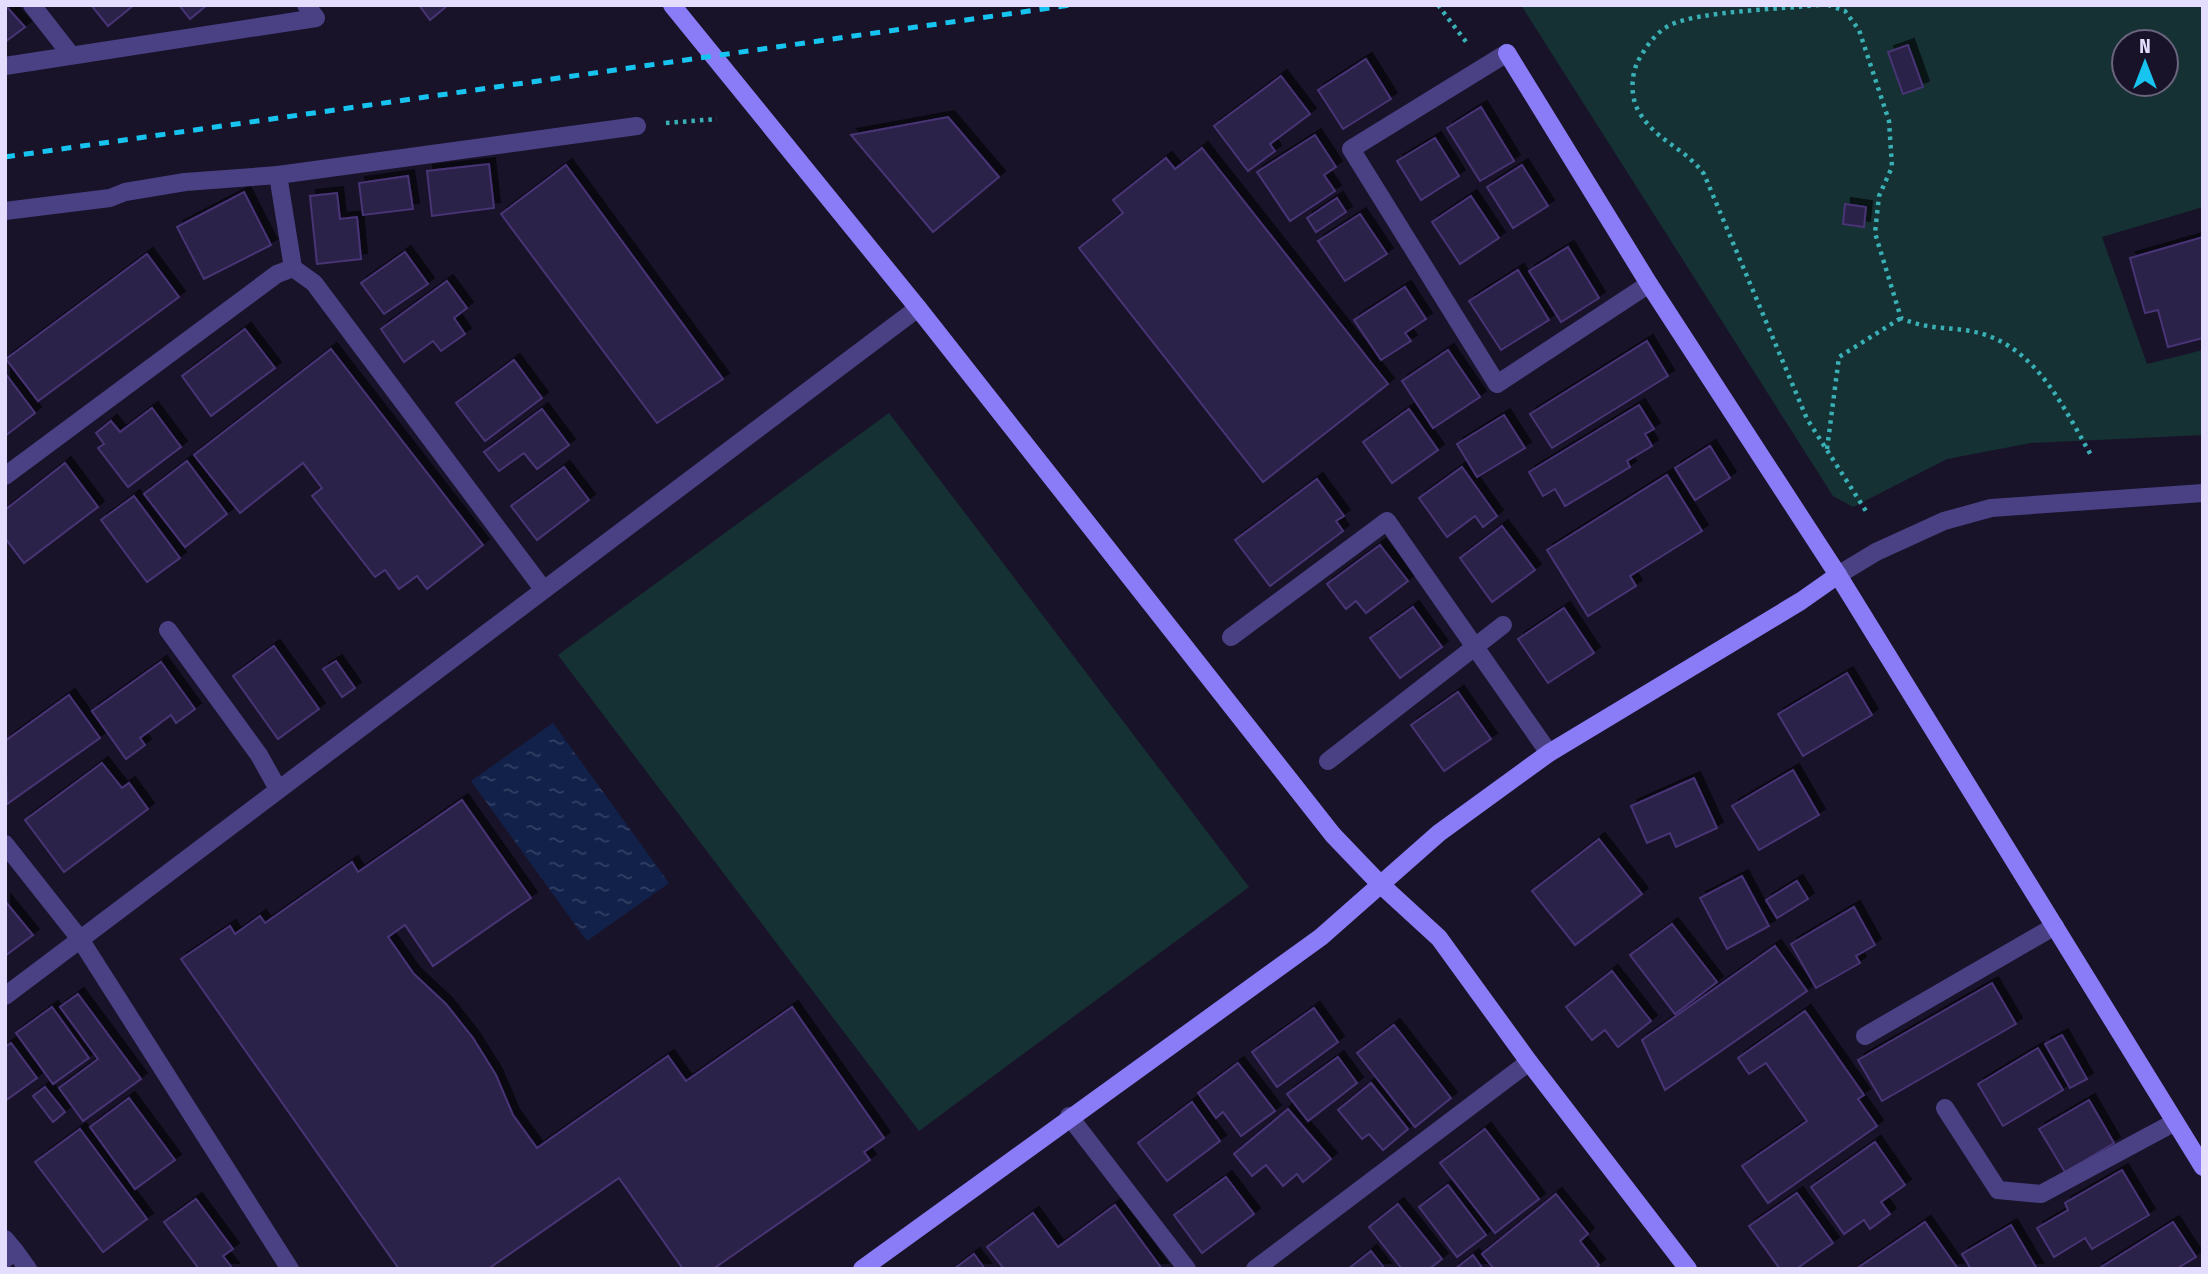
<svg xmlns="http://www.w3.org/2000/svg" width="2208" height="1274" viewBox="0 0 2208 1274" font-family="'Fira Sans Condensed',sans-serif">
<style>
.park{fill:#163133;fill-rule:evenodd}
.water{fill:url(#water-ripples)}
.building{fill:#2c2049;stroke:#473474;stroke-width:2;filter:url(#shadow)}
.lines{fill:none;stroke-linecap:round;stroke-linejoin:round}
.path{stroke:#39b0b5;stroke-width:4.5;stroke-dasharray:3.5 5;stroke-linecap:butt}
.lane{stroke:#4a4185;stroke-width:18}
.street{stroke:#4a4185;stroke-width:18}
.secondary{stroke:#8a7bf6;stroke-width:18}
.rail{stroke:#17c4ef;stroke-width:5;stroke-dasharray:10 9;stroke-linecap:butt}
</style>
<defs>
<pattern id="water-ripples" width="26" height="14" patternUnits="userSpaceOnUse" patternTransform="scale(1.75)"><rect width="26" height="14" fill="#11214a"/><path d="M2 4q2-2 4 0t4 0M15 11q2-2 4 0t4 0" fill="none" stroke="#344165"/></pattern>
<filter id="shadow"><feDropShadow dx="6" dy="-6" stdDeviation="0" flood-color="#0009"/></filter>
</defs>
<rect width="100%" height="100%" fill="#19132a"/>
<g class="park">
<path d="M1521,5h682v202l-101,30 45,127 56,-14v85l-172,8 -84,16 -94,48 -20,-11zM2124,42h42v42h-42z"/>
<path d="M889,413l360,474 -330,244 -361,-476z"/>
</g>
<path class="water" d="M553,723l116,160 -82,58 -116,-160z"/>
<g class="building">
<path d="M5,5l20,22 -20,15z"/>
<path d="M91,5h43l-26,21z"/>
<path d="M179,5h28l-17,14z"/>
<path d="M419,5h29l-18,15z"/>
<path d="M1908,45l15,42 -20,7 -15,-42z"/>
<path d="M1366,59l25,40 -48,30 -25,-39z"/>
<path d="M1281,76l29,38 -40,30 5,7 -27,20 -34,-45z"/>
<path d="M1481,107l33,54 -34,20 -33,-53z"/>
<path d="M948,117l51,60 -66,55 -82,-97z"/>
<path d="M1315,135l21,32 -12,8 11,16 -45,30 -33,-49z"/>
<path d="M1435,138l24,38 -38,24 -24,-39z"/>
<path d="M1202,148l186,236 -125,98 -184,-234 44,-35 -10,-13 53,-42 9,11z"/>
<path d="M489,164l5,44 -62,8 -5,-45z"/>
<path d="M566,165l157,214 -66,44 -156,-209z"/>
<path d="M1522,165l26,41 -35,22 -26,-41z"/>
<path d="M408,176l5,33 -50,6 -4,-32z"/>
<path d="M244,192l27,53 -67,34 -27,-52z"/>
<path d="M337,193l3,26 17,-2 4,42 -44,5 -7,-68z"/>
<path d="M1471,196l28,42 -39,26 -28,-42z"/>
<path d="M1337,198l9,14 -30,20 -9,-14z"/>
<path d="M1845,204l21,3 -2,20 -21,-3z"/>
<path d="M1360,214l27,40 -42,27 -27,-40z"/>
<path d="M2203,237v101l-35,9 -10,-37 -13,3 -15,-55z"/>
<path d="M1568,247l31,51 -38,24 -32,-51z"/>
<path d="M405,252l23,32 -44,30 -23,-31z"/>
<path d="M147,254l32,43 -141,104 -32,-42z"/>
<path d="M1518,270l31,50 -48,30 -32,-49z"/>
<path d="M447,281l20,27 -13,10 11,16 -24,17 -8,-10 -29,21 -23,-33z"/>
<path d="M1405,287l21,32 -21,14 6,8 -30,19 -27,-40z"/>
<path d="M245,329l30,39 -64,48 -29,-40z"/>
<path d="M1647,341l21,35 -116,72 -22,-34z"/>
<path d="M331,349l152,196 -56,44 -10,-13 -18,13 -14,-19 -10,7 -63,-81 10,-8 -19,-25 -63,50 -46,-58z"/>
<path d="M1448,350l32,47 -47,31 -31,-47z"/>
<path d="M514,360l28,38 -57,43 -29,-38z"/>
<path d="M5,373l30,40 -30,23z"/>
<path d="M1639,405l15,24 -9,5 7,12 -25,15 3,6 -65,39 -10,-17 -12,7 -14,-24z"/>
<path d="M152,408l29,39 -53,40 -30,-39 6,-4 -8,-11 15,-12 9,11z"/>
<path d="M542,409l27,36 -32,24 -13,-16 -25,18 -15,-19z"/>
<path d="M1409,409l29,41 -46,33 -29,-41z"/>
<path d="M1504,415l21,33 -48,29 -20,-33z"/>
<path d="M1710,446l20,32 -35,22 -20,-32z"/>
<path d="M187,461l40,53 -42,33 -41,-53z"/>
<path d="M65,463l33,44 -74,56 -19,-25v-28z"/>
<path d="M564,467l25,33 -52,40 -26,-34z"/>
<path d="M1462,467l35,49 -14,11 -8,-11 -28,21 -28,-39z"/>
<path d="M1667,475l35,56 -72,45 6,10 -48,30 -41,-66z"/>
<path d="M1317,479l27,37 -8,5 7,10 -73,55 -35,-46z"/>
<path d="M134,496l46,62 -33,24 -46,-62z"/>
<path d="M1502,526l33,44 -43,32 -32,-44z"/>
<path d="M1380,545l28,36 -42,32 -10,-12 -10,8 -19,-25z"/>
<path d="M1413,607l29,40 -42,31 -30,-40z"/>
<path d="M1564,608l30,45 -46,30 -30,-44z"/>
<path d="M274,646l45,63 -41,30 -45,-63z"/>
<path d="M336,661l19,27 -13,9 -19,-28z"/>
<path d="M161,662l34,47 -19,14 -5,-8 -31,23 5,7 -19,14 -34,-48z"/>
<path d="M1847,673l25,42 -69,41 -25,-42z"/>
<path d="M1458,692l33,47 -47,32 -33,-46z"/>
<path d="M69,695l31,43 -93,66 -2,-63z"/>
<path d="M102,763l20,25 7,-5 19,26 -84,63 -39,-52z"/>
<path d="M1793,770l26,45 -60,35 -27,-44z"/>
<path d="M1694,778l23,50 -41,19 -6,-14 -23,10 -16,-37z"/>
<path d="M462,800l69,98 -98,68 -28,-41 -17,12 26,37 32,30 27,34 23,37 17,40 24,33 131,-92 18,25 106,-74 92,131 -20,14 6,8 -157,109h-30l-64,-91 -131,91h-89l-218,-310 49,-33 5,8 25,-18 5,7 87,-61 6,10z"/>
<path d="M1599,839l43,55 -67,51 -43,-54z"/>
<path d="M1742,876l27,50 -42,23 -27,-51z"/>
<path d="M1797,881l11,18 -31,19 -11,-18z"/>
<path d="M5,901l28,34 -28,21z"/>
<path d="M1854,907l21,38 -19,11 4,7 -44,25 -25,-44z"/>
<path d="M1672,924l45,58 -42,32 -45,-59z"/>
<path d="M1775,946l32,45 -142,99 -23,-50z"/>
<path d="M1612,971l39,50 -33,26 -13,-17 -13,10 -26,-33z"/>
<path d="M1992,983l24,41 -134,77 -24,-41z"/>
<path d="M78,994l63,85 -58,42 -24,-33 39,-29 -38,-52z"/>
<path d="M52,1007l37,51 -36,26 -37,-51z"/>
<path d="M1314,1008l24,34 -61,45 -25,-35z"/>
<path d="M1805,1011l59,84 -6,4 19,27 -109,77 -26,-37 65,-45 -41,-58 -17,11 -11,-16z"/>
<path d="M1394,1025l57,73 -36,29 -58,-74z"/>
<path d="M2062,1035l25,44 -17,9 -25,-44z"/>
<path d="M11,1043l26,35 -32,23v-54z"/>
<path d="M2038,1048l25,42 -60,36 -25,-42z"/>
<path d="M1338,1057l19,26 -49,38 -21,-27z"/>
<path d="M1238,1063l37,48 -34,25 -18,-24 -7,6 -18,-25z"/>
<path d="M1371,1083l37,46 -25,21 -14,-16 -7,5 -24,-29z"/>
<path d="M45,1087l20,25 -12,10 -20,-26z"/>
<path d="M129,1098l46,62 -40,29 -45,-62z"/>
<path d="M2089,1100l25,43 -49,29 -26,-43z"/>
<path d="M1192,1102l28,39 -53,40 -29,-38z"/>
<path d="M1288,1109l43,50 -28,23 -6,-8 -14,12 -17,-21 -14,11 -18,-22z"/>
<path d="M80,1129l67,90 -44,33 -68,-90z"/>
<path d="M1485,1129l54,70 -44,34 -55,-70z"/>
<path d="M1875,1142l30,43 -24,17 9,12 -20,15 -6,-9 -20,14 -33,-47z"/>
<path d="M2122,1170l27,45 -57,34 -7,-11 -31,19 -17,-29 31,-18 -3,-7z"/>
<path d="M1226,1177l28,37 -52,39 -28,-38z"/>
<path d="M1448,1185l38,50 -29,22 -38,-50z"/>
<path d="M1797,1193l36,50 -37,26h-16l-31,-43z"/>
<path d="M1556,1194l32,40 -8,7 19,24 -5,4h-100l-12,-15z"/>
<path d="M196,1199l37,50 -10,7 10,13h-34l-35,-47z"/>
<path d="M1398,1204l44,55 -13,10h-27l-33,-42z"/>
<path d="M1115,1205l47,64h-158l-17,-22 46,-34 25,34z"/>
<path d="M1925,1222l33,47h-102z"/>
<path d="M2173,1222l23,35 -20,12h-78z"/>
<path d="M2011,1225l26,44h-66l-9,-15z"/>
<path d="M1371,1251l14,18h-37z"/>
<path d="M974,1254l11,15h-31z"/>
<path d="M1473,1255l10,14h-28z"/>
</g>
<g class="lines">
<g class="path">
<path d="M1438,5l29,38"/>
<path d="M1819,5c-36,4 -120,6 -149,20 -14,7 -25,23 -32,36 -7,14 -8,36 1,51 19,31 44,34 65,62l103,245 59,92"/>
<path d="M1828,5l17,6 14,19 30,91 3,46 -13,29 -4,37 26,85c30,14 55,7 85,17 53,18 79,75 105,120"/>
<path d="M666,123l51,-4"/>
<path d="M1827,449l12,-92 62,-39"/>
</g>
<g class="lane">
<path d="M1838,575l38,-23 68,-31 47,-13 212,-15"/>
<path d="M168,630l91,125 19,34"/>
<path d="M1865,1036l190,-110"/>
<path d="M1945,1108l53,82 43,4 134,-72"/>
</g>
<g class="street">
<path d="M32,5l39,50"/>
<path d="M1507,53l-156,96 146,235 152,-100"/>
<path d="M5,66l311,-48 -10,-13"/>
<path d="M5,211l105,-13 15,-6 60,-10 93,-7 359,-49"/>
<path d="M293,268l21,15 229,306"/>
<path d="M5,476l272,-202 16,-6 -15,-93"/>
<path d="M1231,637l156,-116 162,232"/>
<path d="M1328,761l175,-136"/>
<path d="M5,844l75,95 210,330"/>
<path d="M5,996l913,-688"/>
<path d="M1069,1116l118,153"/>
<path d="M5,1239l10,12 -10,8"/>
<path d="M15,1251l13,18"/>
<path d="M1255,1269l274,-207"/>
</g>
<g class="secondary">
<path d="M672,5l246,303 415,527 46,48 60,55 90,124 159,207"/>
<path d="M1507,53l142,231 189,291 365,592"/>
<path d="M862,1269l459,-332 118,-104 110,-80 252,-152 37,-26"/>
</g>
<path class="rail" d="M5,157l1066,-152"/>
</g>
<rect width="2208" height="1274" fill="none" stroke="#e4ddfd" stroke-width="14"/>
<g transform="translate(2145 63)"><circle r="33" fill="#19132a" stroke="#6a647e" stroke-width="2"/>
<path d="M0-5L12 26L0 18L-12 26Z" fill="#17c4ef"/>
<text y="-10" font-size="19" font-weight="bold" text-anchor="middle" fill="#e4ddfd">N</text>
</g>
</svg>
